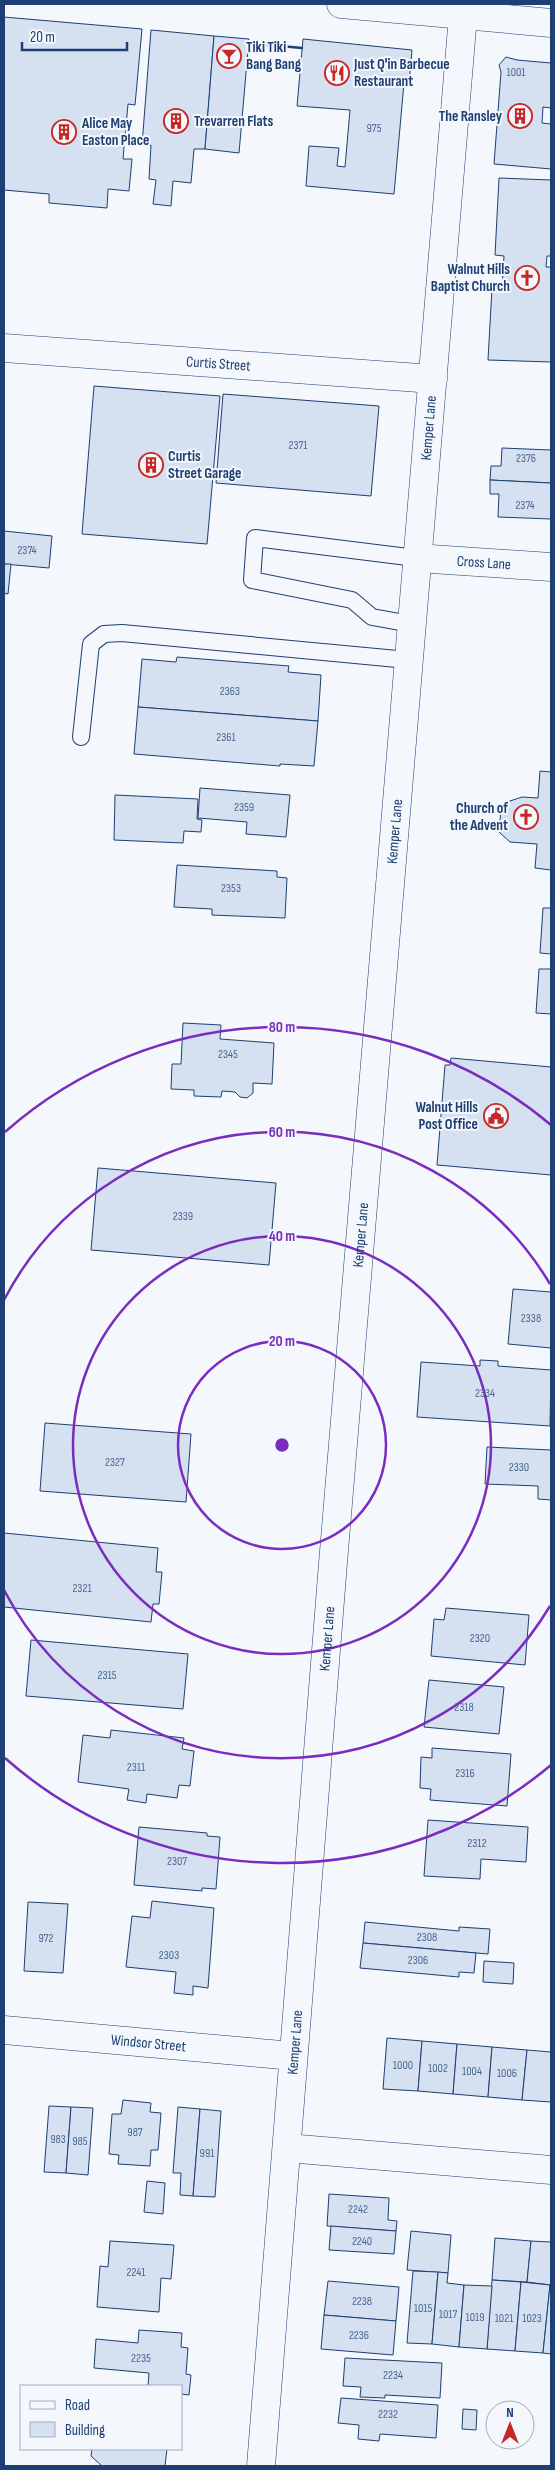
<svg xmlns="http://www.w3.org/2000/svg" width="555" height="2470" viewBox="0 0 555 2470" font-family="'Sofia Sans Condensed',sans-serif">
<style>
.building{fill:#d5e0f0;stroke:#1d3f73}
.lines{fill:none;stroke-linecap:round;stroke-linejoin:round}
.service-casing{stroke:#1d3f73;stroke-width:18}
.minor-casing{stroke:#1d3f73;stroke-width:29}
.secondary-casing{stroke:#1d3f73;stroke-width:29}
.service{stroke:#f4f7fb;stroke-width:16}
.minor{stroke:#f4f7fb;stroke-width:28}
.secondary{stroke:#f4f7fb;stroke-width:28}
.wall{stroke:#1d3f73;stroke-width:2.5}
.ring{fill:none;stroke:#7b2cbf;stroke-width:2.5}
.labels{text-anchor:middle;stroke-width:4;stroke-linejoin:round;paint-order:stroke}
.number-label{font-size:12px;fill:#4b6792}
.poi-label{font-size:15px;font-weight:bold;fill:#1d3f73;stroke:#f4f7fb;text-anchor:start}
.street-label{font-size:15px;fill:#1d3f73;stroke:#f4f7fb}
.centre{fill:#7b2cbf;stroke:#f4f7fb;stroke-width:2.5}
.ring-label{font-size:15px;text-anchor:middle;font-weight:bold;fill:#7b2cbf;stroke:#f4f7fb;stroke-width:4;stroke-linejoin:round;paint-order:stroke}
</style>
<rect width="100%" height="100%" fill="#f4f7fb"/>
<g class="building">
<path d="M4,17l138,12 -7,76 -7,-1 -5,55h9l-3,32 -21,-2 -1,19 -58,-5v-9l-45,-4z"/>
<path d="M151,30l63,6 -9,113h-11l-3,34 -18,-2 -2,25 -18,-2 3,-24 -7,-1 2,-34h-9z"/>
<path d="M214,36l35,3 -10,114 -34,-4z"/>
<path d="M303,39l109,11 -3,34 -5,-1 -10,111 -88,-8 3,-40 30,2 -2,18 8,1 5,-57 -53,-4z"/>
<path d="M506,57l11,3 34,3v45l-8,-1 -1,16 9,1v45l-57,-5 7,-92 -2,-7z"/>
<path d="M499,178l52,2v76h-4l-1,11h5v95l-63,-2 4,-72h10l2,-32 -9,-1z"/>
<path d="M94,386l126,10 -13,148 -125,-10z"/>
<path d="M223,394l156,12 -8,90 -155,-13z"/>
<path d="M502,448l49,2v33l-61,-3 1,-14h10z"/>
<path d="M490,480l61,3v36l-53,-2 1,-23h-9z"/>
<path d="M4,531l48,5 -3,32 -45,-4z"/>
<path d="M4,564h7l-3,30 -4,-1z"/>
<path d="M177,657l112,9 -1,6 33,3 -3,46 -180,-14 4,-48 34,3z"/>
<path d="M138,707l180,14 -4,45 -34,-2v2l-146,-12z"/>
<path d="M540,771l11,1v98l-16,-2 2,-24 -27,-2 -11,-10 2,-23 6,-7 15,-5 16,1z"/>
<path d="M200,788l90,7 -4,42 -40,-3 1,-12 -49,-4z"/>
<path d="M115,795l83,4 -1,20 5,1 -1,12 -17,-1 -1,12 -69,-3z"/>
<path d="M177,865l100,6v6l10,1 -2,40 -73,-3v-6l-38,-2z"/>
<path d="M543,908h8v46l-11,-1z"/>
<path d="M539,969h12v45l-15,-1z"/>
<path d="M183,1023l38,2 -1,14 54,4 -2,41 -19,-1v10l-6,5 -7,-1 -5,-5 -13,-1 -1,6 -27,-1v-6l-23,-1 1,-25h9z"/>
<path d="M451,1058l100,9v108l-114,-10 8,-100h5z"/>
<path d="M98,1168l178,15 -7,82 -178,-15z"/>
<path d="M513,1289l38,3v56l-43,-4z"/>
<path d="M480,1360l18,1v5l53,4 -1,56 -133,-9 4,-55 59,4z"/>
<path d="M45,1423l146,11 -5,68 -146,-11z"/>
<path d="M487,1447l64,3v50l-13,-1v-13l-53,-2z"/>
<path d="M4,1533l154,15 -2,24h6l-3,32h-6l-2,18 -147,-15z"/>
<path d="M446,1608l83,7 -4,50 -94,-9 3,-37 10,1z"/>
<path d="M31,1640l157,14 -5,55 -157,-13z"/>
<path d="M429,1680l75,7 -5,47 -75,-7z"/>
<path d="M111,1730l73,8 -2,11 12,2 -4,35 -11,-1 -2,13 -30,-4 -1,9 -19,-3 2,-11 -51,-7 5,-47 27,3z"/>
<path d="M432,1748l79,6 -4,52 -77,-6 1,-11 -11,-1 1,-31 11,1z"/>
<path d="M428,1820l100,7 -2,35 -45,-3 -1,20 -56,-3z"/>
<path d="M139,1827l68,6v3l13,1 -4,52 -14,-1v3l-68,-6z"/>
<path d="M152,1901l62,7 -6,80 -15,-2v9l-19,-2 2,-21 -50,-5 6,-51 18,2z"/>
<path d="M28,1902l40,2 -5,69 -39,-2z"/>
<path d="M365,1922l94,9v-4l31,2 -2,25 -125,-11z"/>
<path d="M363,1943l113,10 -2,20 -15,-1v5l-99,-9z"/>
<path d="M484,1961l30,2 -1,21 -30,-2z"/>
<path d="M387,2038l35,3 -4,50 -35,-2z"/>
<path d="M422,2041l35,3 -4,50 -35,-3z"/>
<path d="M457,2044l35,3 -4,50 -35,-3z"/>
<path d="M492,2047l35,3 -5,50 -34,-3z"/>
<path d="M527,2050l24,2v50l-29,-2z"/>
<path d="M123,2100l28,3 -1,9 11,1 -3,37h-7l-1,16 -32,-2 1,-9 -10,-1 3,-40h9z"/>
<path d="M49,2106l22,1 -5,66 -22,-1z"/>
<path d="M71,2107l22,1 -5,67 -22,-2z"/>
<path d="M178,2107l22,2 -7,87 -13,-1 1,-22h-8z"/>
<path d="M200,2109l21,2 -6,86 -22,-1z"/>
<path d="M147,2181l18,2 -2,31 -19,-2z"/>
<path d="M329,2194l60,4 -1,22 9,1 -1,10 -69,-5z"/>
<path d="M331,2226l65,5 -2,23 -65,-4z"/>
<path d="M411,2231l40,4 -3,38 -41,-3z"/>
<path d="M495,2238l36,3 -4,41 -35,-2z"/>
<path d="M110,2241l64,4 -3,34 -10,-1 -2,34 -62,-5 3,-41 8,1z"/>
<path d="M531,2241l20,1v43l-24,-3z"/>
<path d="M413,2271l25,1 -6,72 -25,-1z"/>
<path d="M438,2272l10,1 -1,10 17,2 -5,62 -27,-3z"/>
<path d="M492,2280l29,2 -6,69 -28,-2z"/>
<path d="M328,2281l71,6 -3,34 -72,-6z"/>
<path d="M521,2282l29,3 -7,68 -28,-2z"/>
<path d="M464,2285l28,1 -5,63 -28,-2z"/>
<path d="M550,2285h1v69l-8,-1z"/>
<path d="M324,2315l72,6 -3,34 -72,-6z"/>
<path d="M139,2330l43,3 -1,14 7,1 -2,26 5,1 -2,20 -8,-1v-8h-33l1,-13 -55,-5 2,-29 42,4z"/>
<path d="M345,2358l97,5 -2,35 -55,-3v3l-25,-1 1,-10 -18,-1z"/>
<path d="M341,2398l97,7 -2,33 -56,-4 -1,7 -21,-2 1,-14 -21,-2z"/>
<path d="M463,2409l14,1 -1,20 -14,-1z"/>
<path d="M92,2449h75l-2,17h-63l-11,-10z"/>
</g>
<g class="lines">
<defs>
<g id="service">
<path d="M411,624l-39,-7 -20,-17 -100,-20 3,-42 161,20"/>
<path d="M81,737l10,-93 13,-10 18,-1 286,27"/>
</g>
<g id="minor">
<path id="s1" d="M4,348l429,31"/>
<path id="s2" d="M416,558l135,9"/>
<path id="s3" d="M4,2030l289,26"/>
<path d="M287,2148l264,22"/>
<path id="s4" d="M261,2466l72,-903 131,-1559"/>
</g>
<path id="secondary" d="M341,4l210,19"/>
</defs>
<use href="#service" class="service-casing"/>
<use href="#minor" class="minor-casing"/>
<use href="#secondary" class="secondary-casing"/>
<use href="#service" class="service"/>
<use href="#minor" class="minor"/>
<use href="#secondary" class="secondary"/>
<path class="wall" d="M258,44l44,4"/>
</g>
<g class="ring">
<circle cx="282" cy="1445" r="104"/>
<circle cx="282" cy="1445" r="209"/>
<path d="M550 1606A313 313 0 0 1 4 1590M4 1300A313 313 0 0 1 550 1284"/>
<path d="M551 1765A418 418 0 0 1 5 1758M5 1132A418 418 0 0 1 551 1125"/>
</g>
<defs>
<symbol id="bar-ring" viewBox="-11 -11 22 22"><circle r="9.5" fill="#f4f7fb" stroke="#c62828" stroke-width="1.5"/><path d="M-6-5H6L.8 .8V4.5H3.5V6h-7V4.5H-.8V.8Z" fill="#c62828"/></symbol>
<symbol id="restaurant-ring" viewBox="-11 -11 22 22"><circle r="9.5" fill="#f4f7fb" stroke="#c62828" stroke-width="1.5"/><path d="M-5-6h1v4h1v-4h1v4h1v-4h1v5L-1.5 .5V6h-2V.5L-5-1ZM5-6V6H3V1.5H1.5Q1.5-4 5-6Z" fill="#c62828"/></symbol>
<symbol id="building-ring" viewBox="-11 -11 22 22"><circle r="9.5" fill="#f4f7fb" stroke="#c62828" stroke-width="1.5"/><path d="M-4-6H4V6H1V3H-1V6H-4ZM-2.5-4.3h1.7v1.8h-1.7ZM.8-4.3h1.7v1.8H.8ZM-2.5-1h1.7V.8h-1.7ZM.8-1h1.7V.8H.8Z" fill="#c62828"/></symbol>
<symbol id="church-ring" viewBox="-11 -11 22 22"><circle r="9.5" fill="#f4f7fb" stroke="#c62828" stroke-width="1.5"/><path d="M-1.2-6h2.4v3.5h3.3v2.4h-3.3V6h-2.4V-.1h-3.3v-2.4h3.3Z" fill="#c62828"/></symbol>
<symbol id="civic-ring" viewBox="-11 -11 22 22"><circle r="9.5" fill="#f4f7fb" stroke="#c62828" stroke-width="1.5"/><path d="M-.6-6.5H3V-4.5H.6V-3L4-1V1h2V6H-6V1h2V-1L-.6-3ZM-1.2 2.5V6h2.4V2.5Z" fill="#c62828"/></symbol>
</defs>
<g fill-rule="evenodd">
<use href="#bar-ring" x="215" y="42" width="28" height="28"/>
<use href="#restaurant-ring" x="323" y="59" width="28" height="28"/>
<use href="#building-ring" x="506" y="102" width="28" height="28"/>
<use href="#building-ring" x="162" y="107" width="28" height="28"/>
<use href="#building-ring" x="50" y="118" width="28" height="28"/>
<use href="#church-ring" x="513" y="264" width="28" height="28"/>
<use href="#building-ring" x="137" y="451" width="28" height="28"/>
<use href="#church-ring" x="512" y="803" width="28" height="28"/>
<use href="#civic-ring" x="482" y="1102" width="28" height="28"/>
</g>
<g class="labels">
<g class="number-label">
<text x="516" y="76">1001</text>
<text x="374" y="132">975</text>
<text x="298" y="449">2371</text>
<text x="526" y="462">2376</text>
<text x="525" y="509">2374</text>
<text x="27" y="554">2374</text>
<text x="230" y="695">2363</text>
<text x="226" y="741">2361</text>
<text x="244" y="811">2359</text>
<text x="231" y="892">2353</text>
<text x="228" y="1058">2345</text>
<text x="183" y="1220">2339</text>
<text x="531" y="1322">2338</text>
<text x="485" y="1397">2334</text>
<text x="115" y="1466">2327</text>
<text x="519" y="1471">2330</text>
<text x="82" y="1592">2321</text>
<text x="480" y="1642">2320</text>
<text x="107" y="1679">2315</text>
<text x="464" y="1711">2318</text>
<text x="136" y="1771">2311</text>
<text x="465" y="1777">2316</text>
<text x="477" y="1847">2312</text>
<text x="177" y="1865">2307</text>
<text x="427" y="1941">2308</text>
<text x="46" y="1942">972</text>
<text x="169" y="1959">2303</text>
<text x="418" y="1964">2306</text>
<text x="403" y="2069">1000</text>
<text x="438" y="2072">1002</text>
<text x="472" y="2075">1004</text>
<text x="507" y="2077">1006</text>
<text x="135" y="2136">987</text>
<text x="58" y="2143">983</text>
<text x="80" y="2145">985</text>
<text x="207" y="2157">991</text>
<text x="358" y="2213">2242</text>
<text x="362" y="2245">2240</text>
<text x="136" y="2276">2241</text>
<text x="362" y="2305">2238</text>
<text x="423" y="2312">1015</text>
<text x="448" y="2318">1017</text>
<text x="475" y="2321">1019</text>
<text x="504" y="2322">1021</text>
<text x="532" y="2322">1023</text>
<text x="359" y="2339">2236</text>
<text x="141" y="2362">2235</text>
<text x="393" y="2379">2234</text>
<text x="388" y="2418">2232</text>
</g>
<g class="poi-label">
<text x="246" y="52">Tiki Tiki<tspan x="246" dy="17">Bang Bang</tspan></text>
<text x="354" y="69">Just Q'in Barbecue<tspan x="354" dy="17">Restaurant</tspan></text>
<text x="502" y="121" text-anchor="end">The Ransley</text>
<text x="194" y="126">Trevarren Flats</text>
<text x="82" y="128">Alice May<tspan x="82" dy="17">Easton Place</tspan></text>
<text x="510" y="274" text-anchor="end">Walnut Hills<tspan x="510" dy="17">Baptist Church</tspan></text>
<text x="168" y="461">Curtis<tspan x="168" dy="17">Street Garage</tspan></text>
<text x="508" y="813" text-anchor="end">Church of<tspan x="508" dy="17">the Advent</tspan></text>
<text x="478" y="1112" text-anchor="end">Walnut Hills<tspan x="478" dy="17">Post Office</tspan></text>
</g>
<g class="street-label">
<text dy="5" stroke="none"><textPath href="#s1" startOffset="215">Curtis Street</textPath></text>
<text dy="5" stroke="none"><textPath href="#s4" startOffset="2045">Kemper Lane</textPath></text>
<text dy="5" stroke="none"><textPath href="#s2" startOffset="68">Cross Lane</textPath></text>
<text dy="5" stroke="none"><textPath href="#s4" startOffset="1640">Kemper Lane</textPath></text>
<text dy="5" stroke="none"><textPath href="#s4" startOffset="1235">Kemper Lane</textPath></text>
<text dy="5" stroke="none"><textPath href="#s4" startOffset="830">Kemper Lane</textPath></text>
<text dy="5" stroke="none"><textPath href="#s4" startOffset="425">Kemper Lane</textPath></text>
<text dy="5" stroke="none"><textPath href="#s3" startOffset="145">Windsor Street</textPath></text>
</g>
</g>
<circle cx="282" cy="1445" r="8" class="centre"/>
<g class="ring-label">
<text x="282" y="1032">80 m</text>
<text x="282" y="1137">60 m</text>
<text x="282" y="1241">40 m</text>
<text x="282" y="1346">20 m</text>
</g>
<rect width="555" height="2470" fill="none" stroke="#1d3f73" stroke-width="10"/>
<rect x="20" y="2385" width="162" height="65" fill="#f4f7fb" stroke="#9eadc5"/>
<rect x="30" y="2401" width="25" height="8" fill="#f4f7fb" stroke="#9eadc5"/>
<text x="65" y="2410" font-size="15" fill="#1d3f73">Road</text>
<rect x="30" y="2422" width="25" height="15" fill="#d5e0f0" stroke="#9eadc5"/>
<text x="65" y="2435" font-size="15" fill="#1d3f73">Building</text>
<g transform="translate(510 2425)"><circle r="24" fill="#f4f7fb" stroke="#9eadc5"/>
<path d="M0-4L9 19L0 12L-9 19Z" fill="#c62828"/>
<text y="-8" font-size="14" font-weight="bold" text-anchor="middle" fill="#1d3f73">N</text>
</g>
<path d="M22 42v8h105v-8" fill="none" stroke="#1d3f73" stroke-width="2.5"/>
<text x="30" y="42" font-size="15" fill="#1d3f73" stroke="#f4f7fb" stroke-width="4" paint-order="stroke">20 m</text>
</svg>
